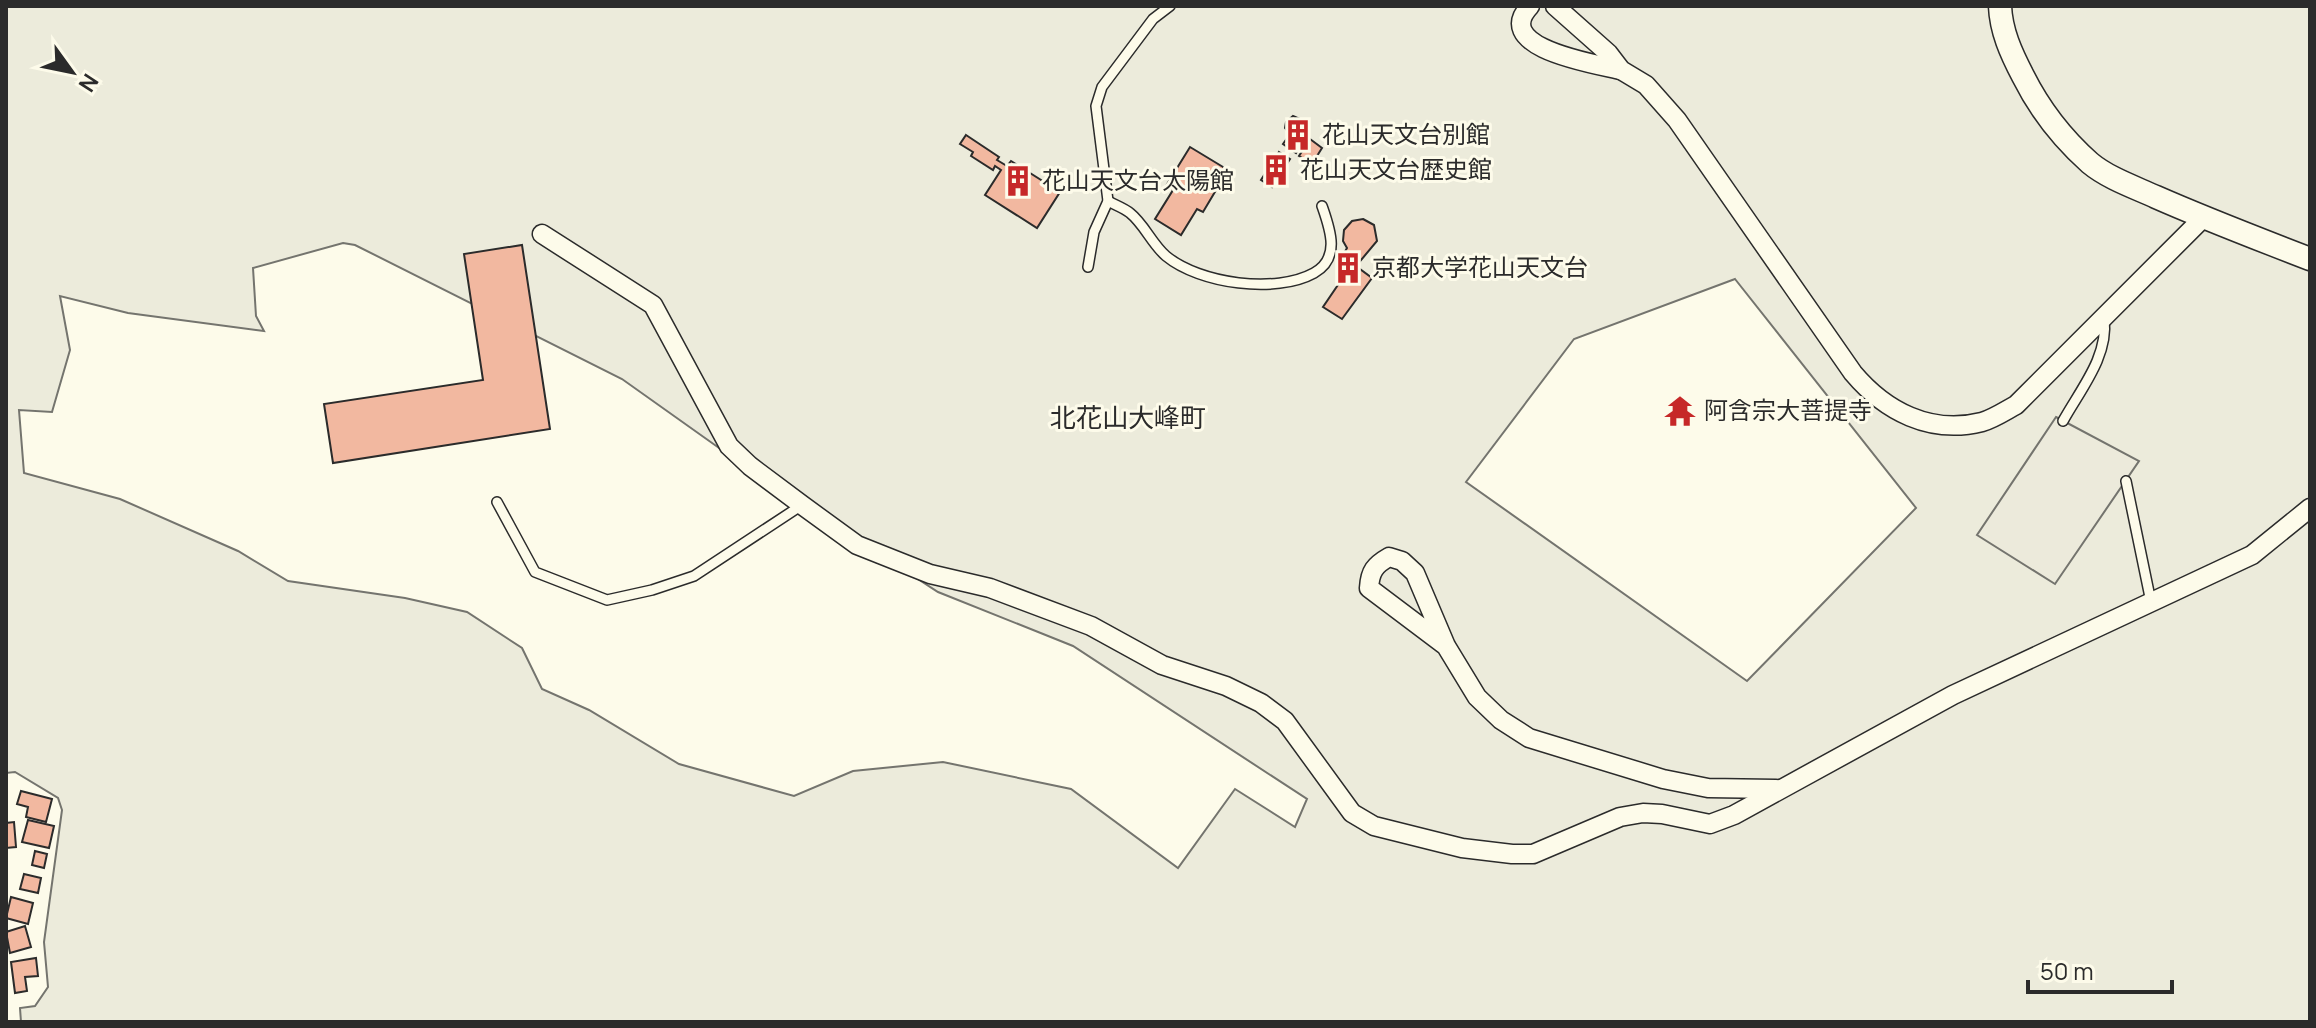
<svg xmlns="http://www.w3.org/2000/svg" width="2316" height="1028" viewBox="0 0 2316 1028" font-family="Manrope,'Noto Sans JP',sans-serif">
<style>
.green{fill:#ecebdb;stroke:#74746e;stroke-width:2;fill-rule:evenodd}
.parking{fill:#eceadb;stroke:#74746e;stroke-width:2}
.building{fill:#f2b8a0;stroke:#2b2b2b;stroke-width:2}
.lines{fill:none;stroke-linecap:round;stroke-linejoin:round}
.service-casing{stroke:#2b2b2b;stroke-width:12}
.minor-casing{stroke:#2b2b2b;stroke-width:21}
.tertiary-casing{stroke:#2b2b2b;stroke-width:25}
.service{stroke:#fdfbea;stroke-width:9}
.minor{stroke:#fdfbea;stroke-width:18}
.tertiary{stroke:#fdfbea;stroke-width:22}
.labels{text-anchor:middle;stroke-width:6;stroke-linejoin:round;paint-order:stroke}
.poi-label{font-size:24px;fill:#2b2b2b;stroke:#fdfbea;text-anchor:start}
.neighbourhood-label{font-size:26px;fill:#2b2b2b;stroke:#fdfbea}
</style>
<rect width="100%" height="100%" fill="#fdfbea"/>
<path class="green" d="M6,6h2304v1016h-2289l-1,-14 15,-2 13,-19 -4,-45 18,-132 -4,-12 -43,-26 -9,1zM343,243l12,2 267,134 121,86 195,127 135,54 234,153 -12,28 -60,-38 -57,79 -107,-79 -128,-27 -90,9 -59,25 -115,-32 -90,-54 -47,-21 -20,-41 -55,-36 -62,-14 -117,-17 -50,-30 -118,-52 -96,-26 -5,-63 33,2 18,-62 -10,-54 68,17 136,18 -8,-15 -3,-48zM1735,279l181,229 -169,173 -281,-199 108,-143z"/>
<path class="parking" d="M2056,417l83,44 -84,123 -78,-49z"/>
<g class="building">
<path d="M1293,116l9,4v11l6,4 -12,18 -13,-9 7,-10 -5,-6 1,-6z"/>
<path d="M966,135l33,22 -2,3 10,6 4,-5 49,31 -23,36 -52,-33 16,-25 -6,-4 -2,4 -22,-14 2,-4 -13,-8z"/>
<path d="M1310,139l12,9 -10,16 -13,-8z"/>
<path d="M1190,147l38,23 -25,42 -6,-3 -16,26 -26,-16 18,-29 -7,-4z"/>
<path d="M1279,152l11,7 -18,28 -11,-7z"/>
<path d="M1363,219l11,6 3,16 -21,25 16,12 -30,41 -19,-12 21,-31 -7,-11 10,-17 -4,-7 1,-11 8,-9z"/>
<path d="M522,245l28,184 -217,34 -9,-59 159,-24 -19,-126z"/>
<path d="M21,791l31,8 -6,23 -20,-5 2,-10 -11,-3z"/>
<path d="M28,820l26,6 -5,22 -27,-6z"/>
<path d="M14,822l2,25 -10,1v-25z"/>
<path d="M35,851l12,3 -3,14 -12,-3z"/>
<path d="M24,874l17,4 -3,15 -18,-4z"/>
<path d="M11,897l22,6 -5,21 -22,-6z"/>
<path d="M25,926l6,21 -21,6 -4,-21z"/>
<path d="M36,958l2,18 -13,1 2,14 -12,2 -4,-31z"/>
</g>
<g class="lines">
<defs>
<g id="service">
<path d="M1108,201c7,4 16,7 22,12 14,11 22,31 36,43 34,28 110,38 148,17 27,-15 16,-44 8,-67"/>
<path d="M1088,267l6,-35 14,-31 -12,-95 6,-19 51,-68 17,-13"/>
<path d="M2063,421c17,-31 46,-65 41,-102"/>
<path d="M2126,481l25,121"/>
<path d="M497,502l38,70 72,28 45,-10 42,-14 108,-71"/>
</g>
<g id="minor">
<path d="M1530,6c-40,42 66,58 91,64"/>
<path d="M1555,6l53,47 13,17 25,15 31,35 176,253c32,38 77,62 129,49 11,-3 23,-11 34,-17l187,-187"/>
<path d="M542,234l111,71 76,141 21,20 52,39 55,40 73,29 60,14 101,38 71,39 64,21 35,17 24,18 67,92 22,13 88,22 50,6h21l87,-37 23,-4 19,1 48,10 24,-9 219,-120 299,-140 58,-47"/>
<path d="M1446,646l-77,-58c1,-17 6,-23 20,-31l13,4 13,12 31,73 31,51 24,23 28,18 134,41 45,9 68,1"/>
</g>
<path id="tertiary" d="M2000,6c1,25 11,47 23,70 16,32 40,63 67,87 18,15 44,24 66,34 50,22 102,42 154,62"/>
</defs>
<use href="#service" class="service-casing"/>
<use href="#minor" class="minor-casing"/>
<use href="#tertiary" class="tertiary-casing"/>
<use href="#service" class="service"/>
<use href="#minor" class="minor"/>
<use href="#tertiary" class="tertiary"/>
</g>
<defs>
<symbol id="building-bare" viewBox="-9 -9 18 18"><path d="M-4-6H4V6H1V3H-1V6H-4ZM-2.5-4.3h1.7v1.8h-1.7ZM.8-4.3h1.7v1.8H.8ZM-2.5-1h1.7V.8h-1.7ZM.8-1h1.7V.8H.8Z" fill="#c62828" stroke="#fdfbea" stroke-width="2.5" paint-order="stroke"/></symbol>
<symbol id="temple-bare" viewBox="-9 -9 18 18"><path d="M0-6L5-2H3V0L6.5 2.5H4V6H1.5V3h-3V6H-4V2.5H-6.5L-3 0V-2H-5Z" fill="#c62828" stroke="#fdfbea" stroke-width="2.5" paint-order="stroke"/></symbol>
</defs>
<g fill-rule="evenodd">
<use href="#building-bare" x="1276" y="113" width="44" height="44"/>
<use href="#building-bare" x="1254" y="148" width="44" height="44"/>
<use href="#building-bare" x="996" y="159" width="44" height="44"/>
<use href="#building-bare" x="1326" y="246" width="44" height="44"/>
<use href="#temple-bare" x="1658" y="389" width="44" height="44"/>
</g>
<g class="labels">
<g class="poi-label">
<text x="1322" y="143">花山天文台別館</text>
<text x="1300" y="178">花山天文台歴史館</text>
<text x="1042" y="189">花山天文台太陽館</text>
<text x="1372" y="276">京都大学花山天文台</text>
<text x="1704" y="419">阿含宗大菩提寺</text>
</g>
<g class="neighbourhood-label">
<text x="1128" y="427">北花山大峰町</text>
</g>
</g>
<rect width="2316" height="1028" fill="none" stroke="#2b2b2b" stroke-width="16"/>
<g transform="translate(72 72) rotate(123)" stroke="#fdfbea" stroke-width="6" paint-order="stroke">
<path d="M0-6L14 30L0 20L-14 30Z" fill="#2b2b2b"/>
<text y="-12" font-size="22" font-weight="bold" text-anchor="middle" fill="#2b2b2b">N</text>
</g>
<path d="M2028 980v12h144v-12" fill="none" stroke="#2b2b2b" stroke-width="4"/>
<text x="2040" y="980" font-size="24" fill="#2b2b2b" stroke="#fdfbea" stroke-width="6" paint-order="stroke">50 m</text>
</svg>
